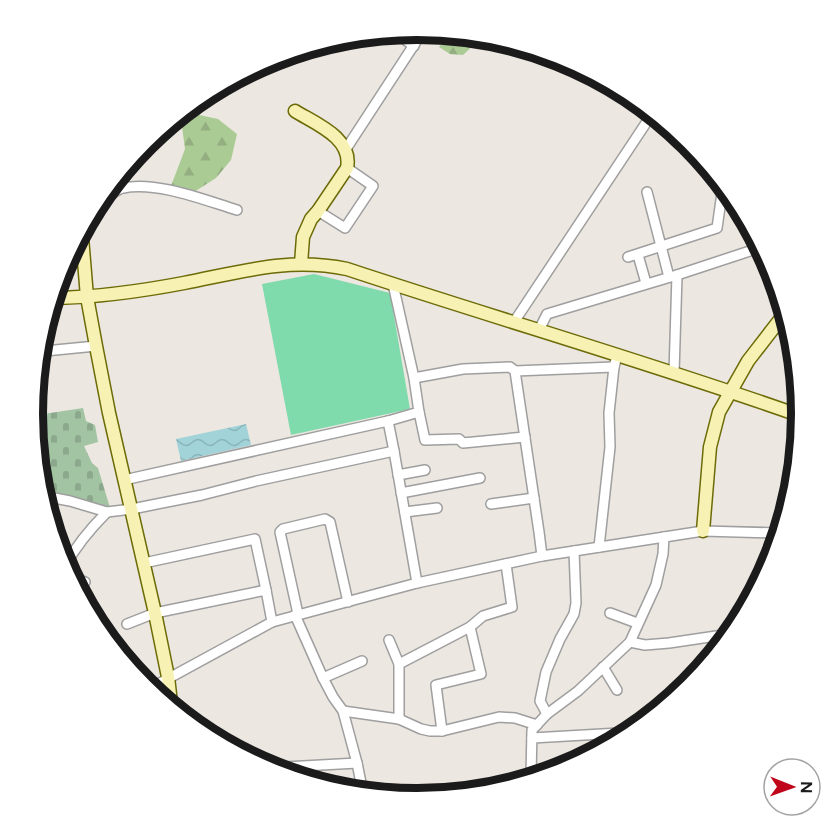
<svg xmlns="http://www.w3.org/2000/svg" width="834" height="829" viewBox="0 0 834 829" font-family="Figtree,sans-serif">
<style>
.forest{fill:url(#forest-firs)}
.cemetery{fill:url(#cemetery-stones)}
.pitch{fill:#7fdaac}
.water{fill:url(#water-waves)}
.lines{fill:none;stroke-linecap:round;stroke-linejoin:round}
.street-casing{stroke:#9f9f9f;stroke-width:12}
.secondary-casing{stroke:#6c6b07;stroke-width:15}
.street{stroke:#fff;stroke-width:9}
.secondary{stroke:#f7f2b3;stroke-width:12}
.rim{fill:none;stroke:#1b1b1b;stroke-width:8}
</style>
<defs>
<pattern id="forest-firs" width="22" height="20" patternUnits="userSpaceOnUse" patternTransform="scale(1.5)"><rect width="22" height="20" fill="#abcb95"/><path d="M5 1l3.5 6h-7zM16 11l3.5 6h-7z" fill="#93ae80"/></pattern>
<pattern id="cemetery-stones" width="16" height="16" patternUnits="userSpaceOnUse" patternTransform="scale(1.5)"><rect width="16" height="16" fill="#a2c4a3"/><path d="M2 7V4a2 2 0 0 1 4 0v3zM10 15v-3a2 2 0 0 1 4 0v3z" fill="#8ba88c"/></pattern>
<pattern id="water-waves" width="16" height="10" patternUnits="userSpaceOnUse" patternTransform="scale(1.5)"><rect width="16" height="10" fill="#a1d3d9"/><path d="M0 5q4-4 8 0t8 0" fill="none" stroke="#8ab5ba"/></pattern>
</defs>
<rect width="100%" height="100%" fill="#ece7e0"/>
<g class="forest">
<path d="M447,36l30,6 -14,13 -13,-1 -11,-7z"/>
<path d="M190,113l28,6 19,15 -6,26 -15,18 -22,14 -23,-6 14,-37 -4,-30z"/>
</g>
<path class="cemetery" d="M34,406l3,9 46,-7 3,13 9,4 3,17 -14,4 8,17 6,5 13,43 -62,-13 -16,-84z"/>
<path class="pitch" d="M314,274l76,19 20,116 -119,26 -29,-151z"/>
<path class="water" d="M246,424l5,21 -70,16 -5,-22z"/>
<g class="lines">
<defs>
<g id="street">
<path d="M397,34l17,12"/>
<path d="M346,149l77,-118"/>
<path d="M647,192l22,85"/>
<path d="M111,194c4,-2 8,-5 12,-6 34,-7 81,12 114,22"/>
<path d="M318,211l27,17 28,-42 -26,-18"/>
<path d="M638,255l8,28"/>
<path d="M628,257l89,-29 5,-35"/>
<path d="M514,322l136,-205"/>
<path d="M539,330l8,-16 130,-39 82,-27"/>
<path d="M45,351l51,-5"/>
<path d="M515,371l99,-4"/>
<path d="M674,373l3,-98"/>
<path d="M414,378l49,-9 47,-2 5,4 24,161 3,24"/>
<path d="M419,412l6,28 34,-1 4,4 62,-6"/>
<path d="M388,421l6,30"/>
<path d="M398,475l27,-5"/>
<path d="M124,480l264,-59 31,-9 -5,-34 -21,-94"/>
<path d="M401,493l79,-15"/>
<path d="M49,497l21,4 37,11 25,-3 70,-14 54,-14 138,-30 23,132"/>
<path d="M491,504l43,-6"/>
<path d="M405,512l32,-4"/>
<path d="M599,547l11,-100 -1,-34 5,-46 3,-11"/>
<path d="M144,563l111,-24 11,51 6,32"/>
<path d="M65,566c11,-20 25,-37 42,-54"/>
<path d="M73,578l12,4"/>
<path d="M610,613l27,10"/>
<path d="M298,614l-18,-82 3,-3 42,-10 5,3 18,80"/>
<path d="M295,615l28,63 10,19 10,14 14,52 5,25"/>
<path d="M127,624l28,-11 111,-23"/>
<path d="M389,640l10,24"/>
<path d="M630,642l15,3 24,-2 54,-8"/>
<path d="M603,667l14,23"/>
<path d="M323,678l39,-17"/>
<path d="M149,689l123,-67 145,-39 125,-27 161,-25 75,2"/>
<path d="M343,711l56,8 22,10 9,2h12l57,-14 16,1 22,7"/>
<path d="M547,714l-7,-13 6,-29 14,-33 14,-25 2,-11 -2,-52"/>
<path d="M399,719v-55l71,-37 13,-11 29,-9 -6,-43"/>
<path d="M442,731l-6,-46 45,-11 -11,-47"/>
<path d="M532,738l87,-5"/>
<path d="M267,768l90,-5"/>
<path d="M531,776l1,-46 15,-16 31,-23 52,-49 26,-57 7,-31 1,-17"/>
</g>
<g id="secondary">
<path d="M295,111c21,13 58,27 52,57l-29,43 -7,8 -8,18 -2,27"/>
<path d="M82,237l5,60 9,49 13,67 46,200 13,64 3,26"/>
<path d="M56,298c43,-1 86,-7 128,-15 57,-11 104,-26 163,-14 151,50 304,94 454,147"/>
<path d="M703,531l7,-84 9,-35 29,-51 34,-44"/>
</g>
</defs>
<use href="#street" class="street-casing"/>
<use href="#secondary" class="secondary-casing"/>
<use href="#street" class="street"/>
<use href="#secondary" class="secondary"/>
</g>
<path d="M0 0H834V829H0ZM43 414a374 374 0 1 1 748 0a374 374 0 1 1-748 0Z" fill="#fff" fill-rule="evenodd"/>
<path class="rim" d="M43 414a374 374 0 1 1 748 0a374 374 0 1 1-748 0Z"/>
<g transform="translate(792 787) rotate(91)"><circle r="28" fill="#ffffff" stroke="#a4a4a4" stroke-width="1.5"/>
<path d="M0-4.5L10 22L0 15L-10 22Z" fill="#c0061b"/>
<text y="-9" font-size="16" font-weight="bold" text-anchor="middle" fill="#1b1b1b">N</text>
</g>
</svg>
